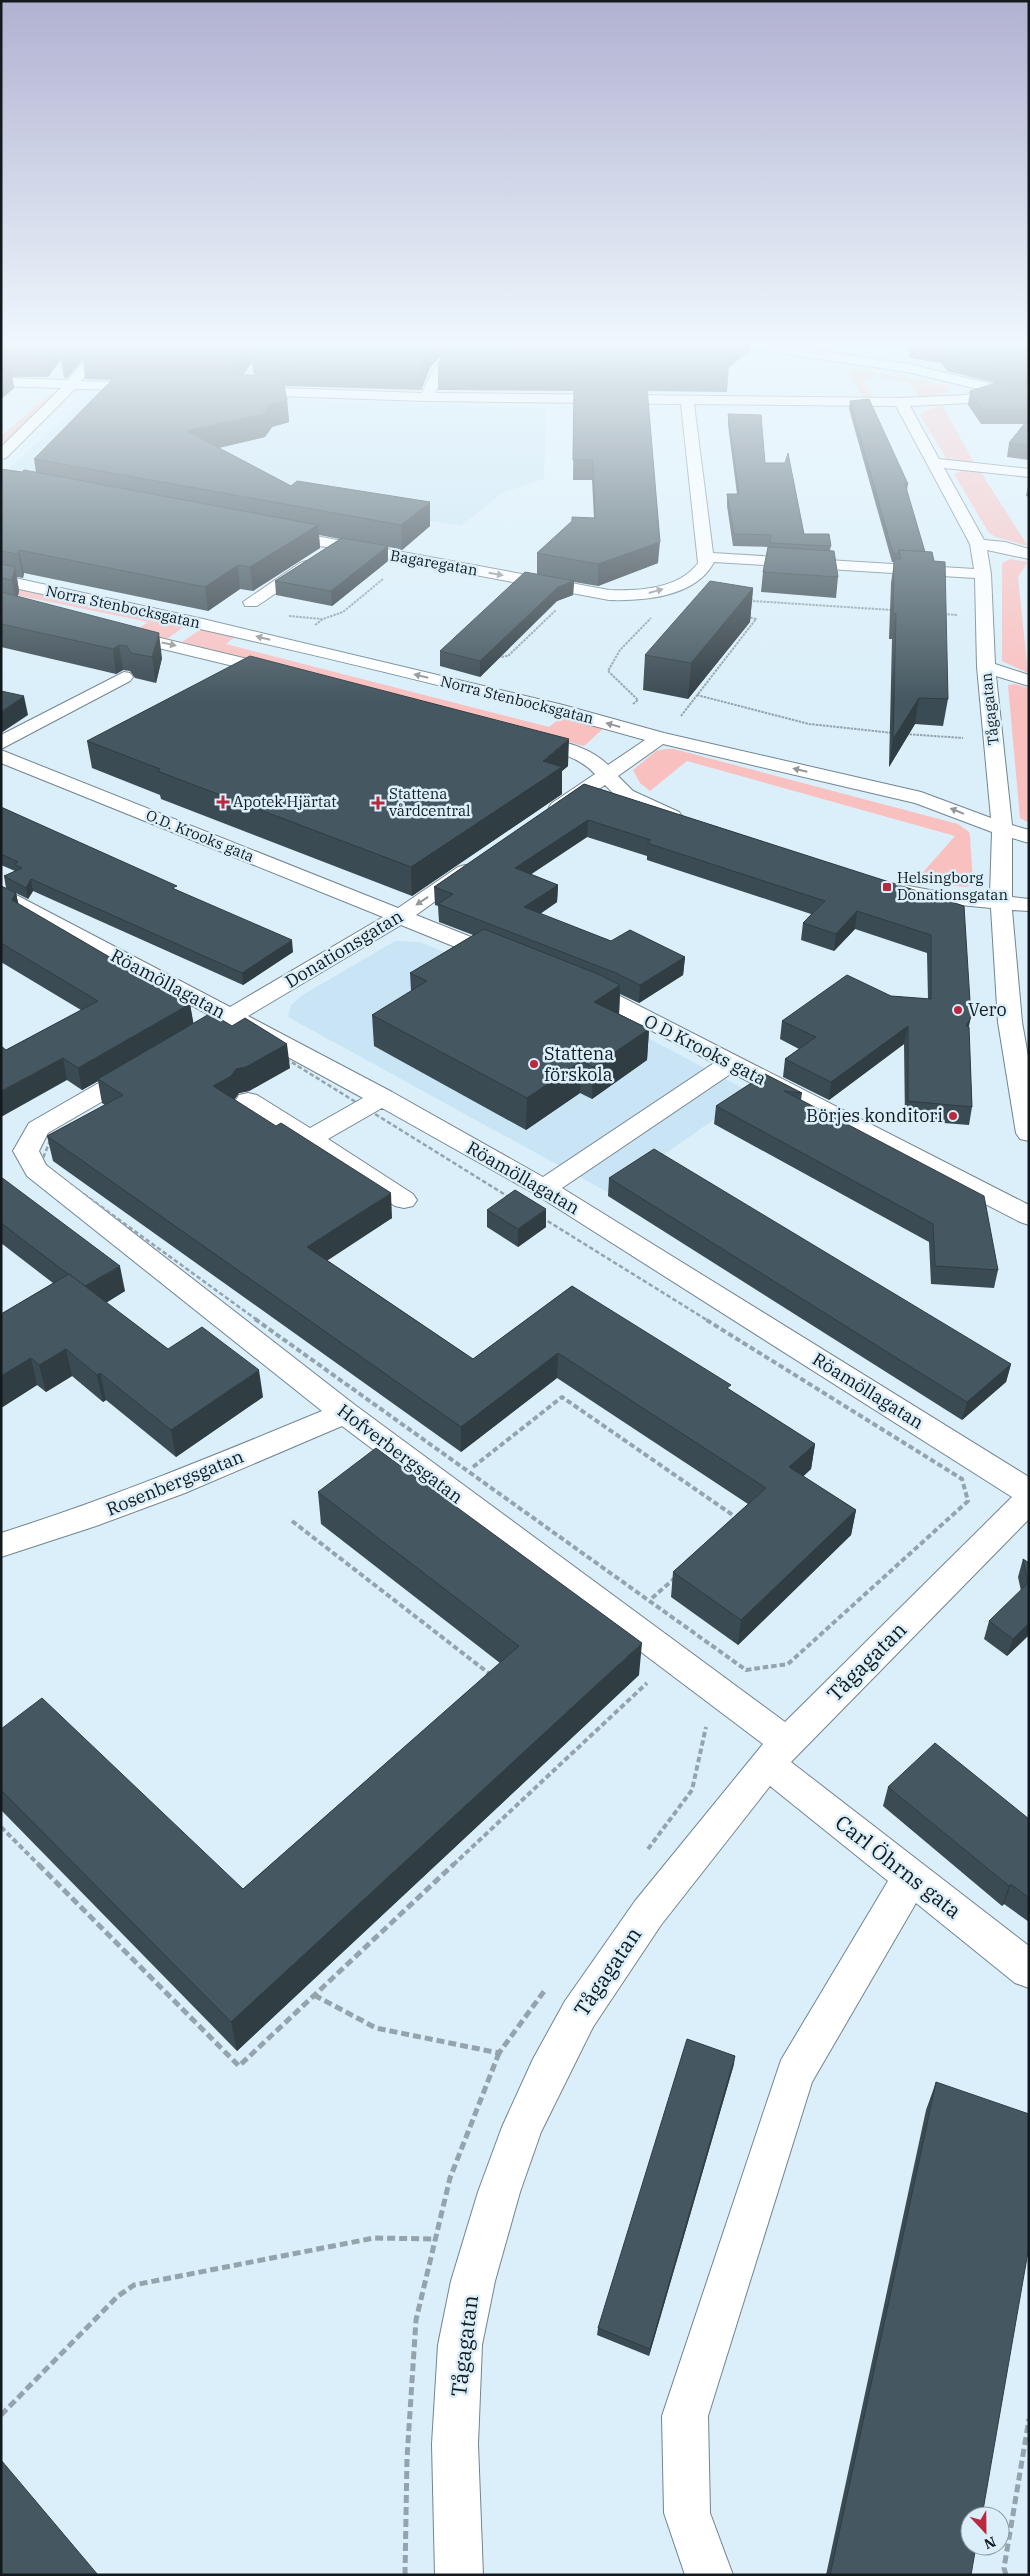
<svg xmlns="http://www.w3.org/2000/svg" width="1030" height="2576" viewBox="0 0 1030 2576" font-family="'IBM Plex Serif',serif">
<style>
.built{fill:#c9e5f5}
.green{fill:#f9c0c0}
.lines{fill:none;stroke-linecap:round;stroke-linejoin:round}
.minor-casing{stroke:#72858f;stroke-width:2}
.path-far3{stroke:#94a4ad;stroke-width:2;stroke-dasharray:2.5 1;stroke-linecap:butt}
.path-far2{stroke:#94a4ad;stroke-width:2.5;stroke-dasharray:4.5 2.5;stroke-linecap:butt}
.path-far1{stroke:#94a4ad;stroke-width:4;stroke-dasharray:5.5 3;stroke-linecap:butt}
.path{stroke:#94a4ad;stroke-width:5;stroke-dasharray:8 4;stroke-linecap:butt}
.minor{fill:#fff;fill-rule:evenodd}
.wall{fill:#3b4b53;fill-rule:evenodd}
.shaded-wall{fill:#303d43}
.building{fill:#455760;stroke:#303d43}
.oneway{fill:#95989a}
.poi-dot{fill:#bb2940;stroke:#daeffa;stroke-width:2}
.labels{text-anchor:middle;stroke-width:5;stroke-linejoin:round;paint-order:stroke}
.far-street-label{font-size:15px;fill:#131a1e;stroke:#daeffa}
.far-poi-label{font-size:15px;fill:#131a1e;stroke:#daeffa;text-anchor:start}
.street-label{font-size:18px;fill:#131a1e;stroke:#daeffa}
.poi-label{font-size:18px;fill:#131a1e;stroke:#daeffa;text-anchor:start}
.near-street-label{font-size:21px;fill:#131a1e;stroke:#daeffa}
</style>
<rect width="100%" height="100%" fill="#daeffa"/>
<g class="built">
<path d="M92,393l454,15 -2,71 -42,14 -41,33 -167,-27 -273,-21 -13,-9z"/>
<path d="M395,941l25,1 180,75 42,18 110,58 -143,100 -321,-176 3,-12 10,-9z"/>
</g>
<g class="green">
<path d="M853,369l87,15 8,3 1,5 -28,6 -13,-17h-14l-2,-3 -10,1 -3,-4h-9l3,4 -11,1 12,18h-10l-16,-28z"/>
<path d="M52,393h5v3l-56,49v-9z"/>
<path d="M942,406l32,56 -17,-1 -11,-3 -26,-43 10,-6z"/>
<path d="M963,470l17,1 48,75 -32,-9 -7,-4 -35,-59z"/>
<path d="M1010,559l18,3 -10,15 10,96 -26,-12v-98z"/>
<path d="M1,585l187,39 -21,15 -33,-7 14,-10 -147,-30z"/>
<path d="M204,627l33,8 -11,9 323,83 14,-11 42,11 -21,19 -402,-104z"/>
<path d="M1015,684l14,4v135l-9,-5 -12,-133z"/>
<path d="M665,749h9l284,75 11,8 1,4 3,48 -6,3 -41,-4 -9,-4 38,-43 -268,-75 -37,30 -10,-8 -7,-13 23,-19z"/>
</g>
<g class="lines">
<defs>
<g id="minor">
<path d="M101,340h13l-33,41 61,2 5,1 2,3 -2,3 -72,-1 -69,69 -5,1v-12l60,-59 -60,-2v-8l67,2z"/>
<path d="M478,340h18l-31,14 -18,13 -12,26 466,5 65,-3 16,-5 -74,-18 -190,-28 -6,-4h32l164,24 121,29v8l-32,-8 -29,10 -58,3 29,53 90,10v8l-85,-9 40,72 21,2 24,7v10l-42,-9 4,24 4,90 34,11v11l-33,-10 16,149 17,5v13l-17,-5v59l17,2v12l-17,-1 10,112 7,40v79l-9,-2 -4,-6 -18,-111 -7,-114 -61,-6 -40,-7 -3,-5 3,-5 8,-1 32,6 60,5 2,-63 -77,-29 -252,-59 -45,32 15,15 46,21 3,4 -3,4h-14l-46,-21 -14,-14 -39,26h-14l-3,-4 3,-4 43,-29c-19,-20 -44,-23 -70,-30l-2,-4 2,-4 7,-2c27,7 56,11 76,31l37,-25c-212,-60 -428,-108 -644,-155v-10l202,44 360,86 101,28 257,59 70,26 -14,-151 -2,-89 -261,-16c-18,35 -70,39 -105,38l-332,-62 -2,-3 8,-5 326,60c30,1 70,-1 89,-27l-17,-159 -254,-3 -179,-6 -7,-4 7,-4 174,6c16,-36 20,-39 56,-53zM694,404l202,2 74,138 4,25 -261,-16z"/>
<path d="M306,561l6,2 2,3 -2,3 -55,37h-12l-2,-4 57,-39z"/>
<path d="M123,629l158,38 3,4 -3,4 -6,1 -158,-38 -3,-4 3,-4z"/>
<path d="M124,672l6,1 3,4 -3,4 -129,68v-14z"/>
<path d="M1,750l397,158 60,-41 7,-2 7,2 3,4 -3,4 -56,40 90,36 3,5 -3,5 -8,2 -8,-2 -89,-36 -153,91 144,76 151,85 171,-114 -116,-60 -21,-8 -3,-5 3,-5 8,-2 29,10 415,212v20l-9,-3 -288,-149 -170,115 467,289v42l-238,243 238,184v42l-14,-5 -99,-80 -104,179 -104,334 2,97 23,62h-48l-21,-62 -2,-97 119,-356 107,-179 -118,-95 -109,139 -68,102 -52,105 -21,60 -25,89 -13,64 -4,99 5,131h-48l-3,-131 6,-99 13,-64 27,-89 24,-65 31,-68 32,-58 70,-100 128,-157 -421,-318 -157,67 -89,33 -95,31v-24c110,-35 215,-78 321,-122l-295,-235 -14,-25 16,-28 94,-54 9,-2 9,2 3,5 -3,5 -93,54 -9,18 7,14 309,240 430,317 227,-225 -477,-303 -153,-86 -54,31 85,55 4,6 -4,6 -9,2 -9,-2 -156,-101 -3,-5 3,-5 9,-2 9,2 53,33 53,-30 -132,-72c-15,9 -31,23 -48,19l-4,-5 4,-5 30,-18 -212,-115v-15l229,120 153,-90 -382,-154z"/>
</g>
</defs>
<use href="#minor" class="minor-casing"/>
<g class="path-far3">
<path d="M751,598l2,3 139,9"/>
<path d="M944,614l13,1"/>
<path d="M289,616l33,3"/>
<path d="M315,625l8,-6 20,-7 40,-33"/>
<path d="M498,657l10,-1 48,-46"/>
<path d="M697,695l112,29 84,9"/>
<path d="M633,704l5,-4 -30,-29 12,-21 31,-32"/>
<path d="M681,716l75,-97 -8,-2"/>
<path d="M906,734l57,4"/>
</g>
<path class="path-far2" d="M257,1320l-216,-157 9,-22 165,-101 44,2 448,278"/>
<g class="path-far1">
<path d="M255,1319l491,351 42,-6 180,-163 -6,-22 -257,-160"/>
<path d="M473,1467l89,-70 175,121"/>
<path d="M292,1521l199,154"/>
<path d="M652,1598l23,-20"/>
<path d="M1,1827l38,38"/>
<path d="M648,1849l44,-59 14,-63"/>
<path d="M453,1865l194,-182"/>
</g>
<g class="path">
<path d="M38,1864l201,202 215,-202"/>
<path d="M314,1995l62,33 123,25 46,-63"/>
<path d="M1,2415l117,-119 16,-11 240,-47 61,1"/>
<path d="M405,2575l2,-117 9,-138 34,-142 49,-125"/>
<path d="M1006,2575l-2,-7 25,-149"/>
</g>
<use href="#minor" class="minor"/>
</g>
<g class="wall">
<path d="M1,340l749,11 -21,15 -2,26 -80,-1 11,172 -60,23 -24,-4 -1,13 -16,6 -77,76 -40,-11v-15l97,-77v-21l57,-35 -2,-38h-19l1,-89 -136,-1v-25l4,-10 -11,11 -10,24 -137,-4 3,14 2,22 -17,5 -7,10 -46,11 72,38 139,40 -28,24 -14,-3v14l-56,45 -56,-11 -1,-14 65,-42 -21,-4 1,13 -67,43 -13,-2 -32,22 -184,-38 -1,5 -6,-1 2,14 -1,5 144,62 -6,25 -21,-5 -5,-7 -7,-1 -7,4 -115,-27v-178l21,3 14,1 -2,-14 78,-79 -27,-1 -2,-20 -16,19h-3l-3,-19 -13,18h-36l2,11 -13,11zM252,362l2,13h-11z"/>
<path d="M829,340h7l-5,8z"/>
<path d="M907,340h122v120l-22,-3 2,-14 15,-19h-43l-13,-19 2,-14 25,-8 -48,-12 -6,-8 -32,-5z"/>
<path d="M850,401l58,83 -1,6 41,209 -5,27 -28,-2 -26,43 3,-128h-3l2,-56 3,-21h-2l-43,-153z"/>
<path d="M728,414l37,49 39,71 27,12 -1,4 8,27 -2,21 -75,-6 2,-20 6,-25 -36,-1 -6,-40v-12h10l-9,-69z"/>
<path d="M1029,481v16l-3,-1z"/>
<path d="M753,588l-3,34 -62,77 -45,-9 2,-35z"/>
<path d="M87,741l481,25 -6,5v23l-150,102 -251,-97 -1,-4 -68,-27z"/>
<path d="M584,784l380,122 8,201 -3,18 -64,-5 -1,-76 -75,56 -46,-23 2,-18 14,-10 -19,-10 2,-18 109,-25 37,3 -1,-46 -72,-24 -21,22 -33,-11 2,-17 8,-9 -164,-54v-4l-60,-19 -56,37 27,11 -1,17 -17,12 71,27 74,16 -2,18 -44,28 -19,-9 -1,20 30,15 -2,31 -55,39 -12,-6 -54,37 -152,-84 -2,-31 39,-24 -1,-18 63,-38 -34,-13 -1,-16 -3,-1 -1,-18z"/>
<path d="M1,807l176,83 116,62 -50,33 -210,-94 -5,8 -22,-11 -2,-12 11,-5 -14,-6z"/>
<path d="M1,886l15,7 2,11 172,100 3,20 97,44 -41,23 -10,2 -5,7 158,118 -65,42 146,99 99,-73 158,104 85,54 -4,25 -8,7 53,34 -5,25 -113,110 -67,-48 2,-25 75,-68 -191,-126 -96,74 -408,-291 -6,-25 58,-31 -3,-2 -4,-22 -16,9 -15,-10 -61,-30 75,-40 -80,-48z"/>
<path d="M765,1074l37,19 -1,7 197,170 -4,18 -63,-4 -2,-42 -215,-118 2,-18z"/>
<path d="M1,1177l124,114 -19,12 62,46 95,48 -87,60 -70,-57 -3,2 -31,-26 -26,16 -9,-7 -36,23v-94l52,-31 -52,-40z"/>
<path d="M609,1178l402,186 -5,18 -44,38 -354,-224z"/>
<path d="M487,1210l59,17 -28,20 -31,-20z"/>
<path d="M318,1492l321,183 -402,376 -236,-241v-81l242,160 257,-226 -179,-139z"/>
<path d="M1023,1559l6,4v72l-22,21 -23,-17 5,-18 32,-30 -3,-14z"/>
<path d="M888,1787l141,32v103l-25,-18 -2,2 -119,-100z"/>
<path d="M734,2064l-85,292 -52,-21 1,-7z"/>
<path d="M936,2082l35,493h-145l100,-465z"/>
</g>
<g class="shaded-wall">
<path d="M53,340h46l-17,13 1,6 -16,19 -4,-25h-3l1,6 -13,18 -4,-25z"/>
<path d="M248,340h28l-24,20v2l-15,22 -2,-25z"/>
<path d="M432,340h47l-33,11 -15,15 -10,24v-26z"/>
<path d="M733,340h18l-1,11 -21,16 -3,-22z"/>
<path d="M832,340h4l-5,8z"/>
<path d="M10,363l4,25 -13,11v-29z"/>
<path d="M287,400l2,22 -17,5 -7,10 -75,17 -3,-23z"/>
<path d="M430,502v24l-28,24 -1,-25z"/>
<path d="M318,525l2,23 -67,43 -3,-24z"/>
<path d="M660,542l-2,21 -60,23v-22z"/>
<path d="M388,546v15l-56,45 -1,-15z"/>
<path d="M19,550l5,23 -1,5 -5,-24z"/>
<path d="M238,565l2,24 -32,22 -3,-24z"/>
<path d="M15,567l4,24 -3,13 -4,-24z"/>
<path d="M574,581l-1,14 -16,6 -77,76v-16l78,-74z"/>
<path d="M753,588l-3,34 -62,77 3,-36z"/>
<path d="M159,633l3,25 -6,25 -4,-26z"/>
<path d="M119,645l4,25 -7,4 -3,-25z"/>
<path d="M24,696l4,19 -27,18v-21z"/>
<path d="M919,698l-4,26 -26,43 4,-28z"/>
<path d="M569,739l-1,27 -6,5v23l-150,102 -1,-29 132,-106z"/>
<path d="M588,820l-1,17 -72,48v-17z"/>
<path d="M31,879l2,12 -5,8 -2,-11z"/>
<path d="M558,885l-1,17 -33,23v-18z"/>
<path d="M16,893l5,22 -9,-15z"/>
<path d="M857,911l-2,18 -21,22 2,-17z"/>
<path d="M292,940l1,12 -50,33 -1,-12z"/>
<path d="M685,957l-2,18 -44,28 1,-18z"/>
<path d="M620,985l-1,31 -25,-14z"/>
<path d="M190,1004l4,22 -96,53v2l-16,9 -4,-22z"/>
<path d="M971,1017l-4,18 -1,-9z"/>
<path d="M908,1026l-4,18 -75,56 2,-18z"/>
<path d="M649,1029l-2,31 -55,39 1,-32z"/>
<path d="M287,1044l3,24 -41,23 -10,2 -5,7 -21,-14 23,-17z"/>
<path d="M63,1058l4,22 -66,37v-26z"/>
<path d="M581,1061l-1,32 -54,37 1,-32z"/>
<path d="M391,1193l1,25 -82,54 -3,-25z"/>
<path d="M546,1209v18l-28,20v-18z"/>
<path d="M120,1266l5,25 -35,21 -6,-25z"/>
<path d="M66,1349l6,27 -26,16 -7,-27z"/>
<path d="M558,1353l-1,25 -96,74v-25z"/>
<path d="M31,1358l6,27 -36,23v-32z"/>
<path d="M1011,1364l-5,18 -44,38 5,-18z"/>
<path d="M259,1370l4,27 -87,60 -5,-27z"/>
<path d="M100,1373l6,27 -3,2 -6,-27z"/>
<path d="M815,1444l-4,25 -25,24 3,-26z"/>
<path d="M856,1510l-5,25 -113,110 3,-25z"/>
<path d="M1029,1623v12l-22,21 6,-17z"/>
<path d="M642,1643l-3,32 -402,376 -6,-29z"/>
<path d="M1011,1884l-7,20 -2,2 7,-20z"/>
<path d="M735,2056l-1,8 -85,292 1,-7z"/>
</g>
<g class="building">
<path d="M1,340h52l-9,12h-43z"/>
<path d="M69,340h5l-11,13h-3z"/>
<path d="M93,340h155l-13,19 -153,-6z"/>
<path d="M268,340h164l-11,24 -169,-4 12,-17z"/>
<path d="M453,340h280l-7,5 3,22 -83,-1v3l-71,-1v-3h-137l10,-22z"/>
<path d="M910,340h119v37l-81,-19 -5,-8 -32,-5z"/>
<path d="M1,362l9,1 -9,7z"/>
<path d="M121,371l161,5 5,24 -17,5 -7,9 -76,17 104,55 6,-5 133,21 -29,23 -367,-66z"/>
<path d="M999,382l30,7v21h-46l-13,-19z"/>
<path d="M574,386l73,1 13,155 -62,22 -61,-11 35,-32v-4l23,1 -2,-58h-20z"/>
<path d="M869,399l39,85h-3l20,68 -26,-2 -1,4 -5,-1 -43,-152z"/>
<path d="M728,414l33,1 4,48h20l3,-10 16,81h25l2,12 -61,-3 1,-8 -37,-1 -7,-40h12z"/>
<path d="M1029,418v28l-20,-3z"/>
<path d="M1,469l21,3 2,-2 294,55 -68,42 -12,-2 -33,22 -186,-37 -1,4 -17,-3z"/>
<path d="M342,538l46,8 -57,45 -56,-10z"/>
<path d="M768,547l66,4 4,26 -75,-5z"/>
<path d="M899,550l33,2 2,9 11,1 3,137 -29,-1 -26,41 3,-125 -3,-1 1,-54h7z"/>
<path d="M1,564l14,3 -3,13 -11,-2z"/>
<path d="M525,572l49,9 -16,6 -78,74 -40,-10z"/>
<path d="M710,581l43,7 -62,75 -46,-8z"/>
<path d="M1,592l158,41 -7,24 -21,-4 -4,-7 -8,-1 -6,4 -112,-25z"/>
<path d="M250,656l319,83 -26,22 19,6 -151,100 -254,-96 3,-2 -73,-28z"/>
<path d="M1,691l23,5 -23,16z"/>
<path d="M584,784l380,122 7,111 -5,9 3,1 3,80 -64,-6v-75l-77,56 -46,-23 31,-22 -34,-16 65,-46 44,21 40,3v-64l-74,-24 -21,23 -33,-11 22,-22 -178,-58 4,-3 -63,-20 -73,48 43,17 -34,22 87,34 19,-11 55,27 -45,28 -24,-12 -178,-69 15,-10 -19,-7z"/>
<path d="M1,807l176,79 -5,2 120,52 -50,33 -211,-94 -5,9 -22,-12 18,-8 -8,-4 4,-2 -17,-8z"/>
<path d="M1,886l15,7 -4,7 178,104 -112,64 -15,-10 -62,33v-45l5,4 92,-49 -97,-58z"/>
<path d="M484,929l114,45 22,11 -26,17 55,27 -56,38 -12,-6 -54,37 -155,-83 55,-34 -17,-8z"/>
<path d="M211,1013l21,13 13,-8 42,26 -41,23 -10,2 -5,7 -18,10 63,40 5,-3 110,70 -84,54 166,112 99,-73 159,99 -4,3 88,56 -26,23 67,43 -115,110 -68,-48 93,-84 -208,-135 -97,74 -414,-291 76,-41 -25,-16z"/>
<path d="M765,1074l37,19 -18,-2 200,105 14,74 -63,-4 -2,-42 -217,-118z"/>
<path d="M654,1149l357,215 -44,38 -358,-224z"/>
<path d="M1,1177l119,89 -35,20 -16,-12h-1l-67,-51z"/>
<path d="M515,1190l31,19 -28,20 -31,-19z"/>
<path d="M69,1274l99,75 34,-22 57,43 -88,60 -71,-57 -3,2 -31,-26 -27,16 -8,-7 -30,18v-62z"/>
<path d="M376,1448l266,195 -411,379 -230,-232v-61l41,-31 201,191 276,-243 -201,-154z"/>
<path d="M1023,1559l6,4v60l-16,16 -24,-18 39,-38z"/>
<path d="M935,1743l94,76v79l-18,-14 -2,2 -121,-99z"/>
<path d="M687,2039l48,17 -85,293 -52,-21z"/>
<path d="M936,2082l93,32v132l-47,270h-12v30h6l-5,29h-141z"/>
<path d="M1,2460l97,115h-97z"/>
</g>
<defs><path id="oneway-solid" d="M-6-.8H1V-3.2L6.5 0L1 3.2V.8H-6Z" transform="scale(1.25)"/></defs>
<g class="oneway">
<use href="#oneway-solid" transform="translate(496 574) rotate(10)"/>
<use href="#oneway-solid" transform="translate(656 591) rotate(-16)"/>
<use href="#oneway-solid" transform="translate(263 638) rotate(-166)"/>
<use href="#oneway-solid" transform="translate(169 644) rotate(12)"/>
<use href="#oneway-solid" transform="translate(421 676) rotate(-166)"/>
<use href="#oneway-solid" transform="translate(613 725) rotate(-164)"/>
<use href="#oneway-solid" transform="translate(800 770) rotate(-167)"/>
<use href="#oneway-solid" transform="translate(957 811) rotate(-158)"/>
<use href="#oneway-solid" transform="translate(422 901) rotate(146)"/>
</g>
<linearGradient id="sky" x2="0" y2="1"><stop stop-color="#b1b1d1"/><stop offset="0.49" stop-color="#eef8fd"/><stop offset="1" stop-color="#eef8fd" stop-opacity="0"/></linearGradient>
<rect width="1030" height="701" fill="url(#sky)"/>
<g class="poi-dot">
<path d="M220.5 794.5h5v5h5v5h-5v5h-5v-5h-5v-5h5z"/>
<path d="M375.5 795.5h5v5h5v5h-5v5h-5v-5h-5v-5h5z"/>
<rect x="882" y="882" width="10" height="10" rx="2.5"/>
<circle cx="958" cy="1010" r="5"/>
<circle cx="534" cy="1064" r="5"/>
<circle cx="953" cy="1116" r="5"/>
</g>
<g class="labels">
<g class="far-street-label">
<text transform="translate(434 563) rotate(10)" y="5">Bagaregatan</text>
<text transform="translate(123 607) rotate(12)" y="5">Norra Stenbocksgatan</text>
<text transform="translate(517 700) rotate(14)" y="5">Norra Stenbocksgatan</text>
<text transform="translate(990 709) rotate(-96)" y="5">Tågagatan</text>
<text transform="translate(200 836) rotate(22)" y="5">O.D. Krooks gata</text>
</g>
<g class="far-poi-label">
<text x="389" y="799">Stattena<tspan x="389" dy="17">vårdcentral</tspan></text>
<text x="233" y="807">Apotek Hjärtat</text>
<text x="897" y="883">Helsingborg<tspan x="897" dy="17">Donationsgatan</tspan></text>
</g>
<g class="street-label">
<text transform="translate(344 949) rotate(-31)" y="6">Donationsgatan</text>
<text transform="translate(168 984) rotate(28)" y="6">Röamöllagatan</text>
<text transform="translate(705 1050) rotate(27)" y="6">O D Krooks gata</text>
<text transform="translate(523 1178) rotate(30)" y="6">Röamöllagatan</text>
<text transform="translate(868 1391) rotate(32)" y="6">Röamöllagatan</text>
<text transform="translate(400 1454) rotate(37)" y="6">Hofverbergsgatan</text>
<text transform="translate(175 1483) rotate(-22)" y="6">Rosenbergsgatan</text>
</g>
<g class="poi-label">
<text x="968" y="1016">Vero</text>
<text x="544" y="1060">Stattena<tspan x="544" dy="21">förskola</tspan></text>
<text x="943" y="1122" text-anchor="end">Börjes konditori</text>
</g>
<g class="near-street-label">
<text transform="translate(867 1662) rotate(-45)" y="7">Tågagatan</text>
<text transform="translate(898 1867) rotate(38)" y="7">Carl Öhrns gata</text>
<text transform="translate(608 1972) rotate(-56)" y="7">Tågagatan</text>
<text transform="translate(465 2346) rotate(-83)" y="7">Tågagatan</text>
</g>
</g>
<rect width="1030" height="2576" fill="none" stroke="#131a1e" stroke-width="5"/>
<g transform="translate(985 2531) rotate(158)"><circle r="24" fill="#daeffa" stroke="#8a9aa2"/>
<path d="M0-4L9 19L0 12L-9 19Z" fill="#bb2940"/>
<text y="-8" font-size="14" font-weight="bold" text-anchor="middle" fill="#131a1e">N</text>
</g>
</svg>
